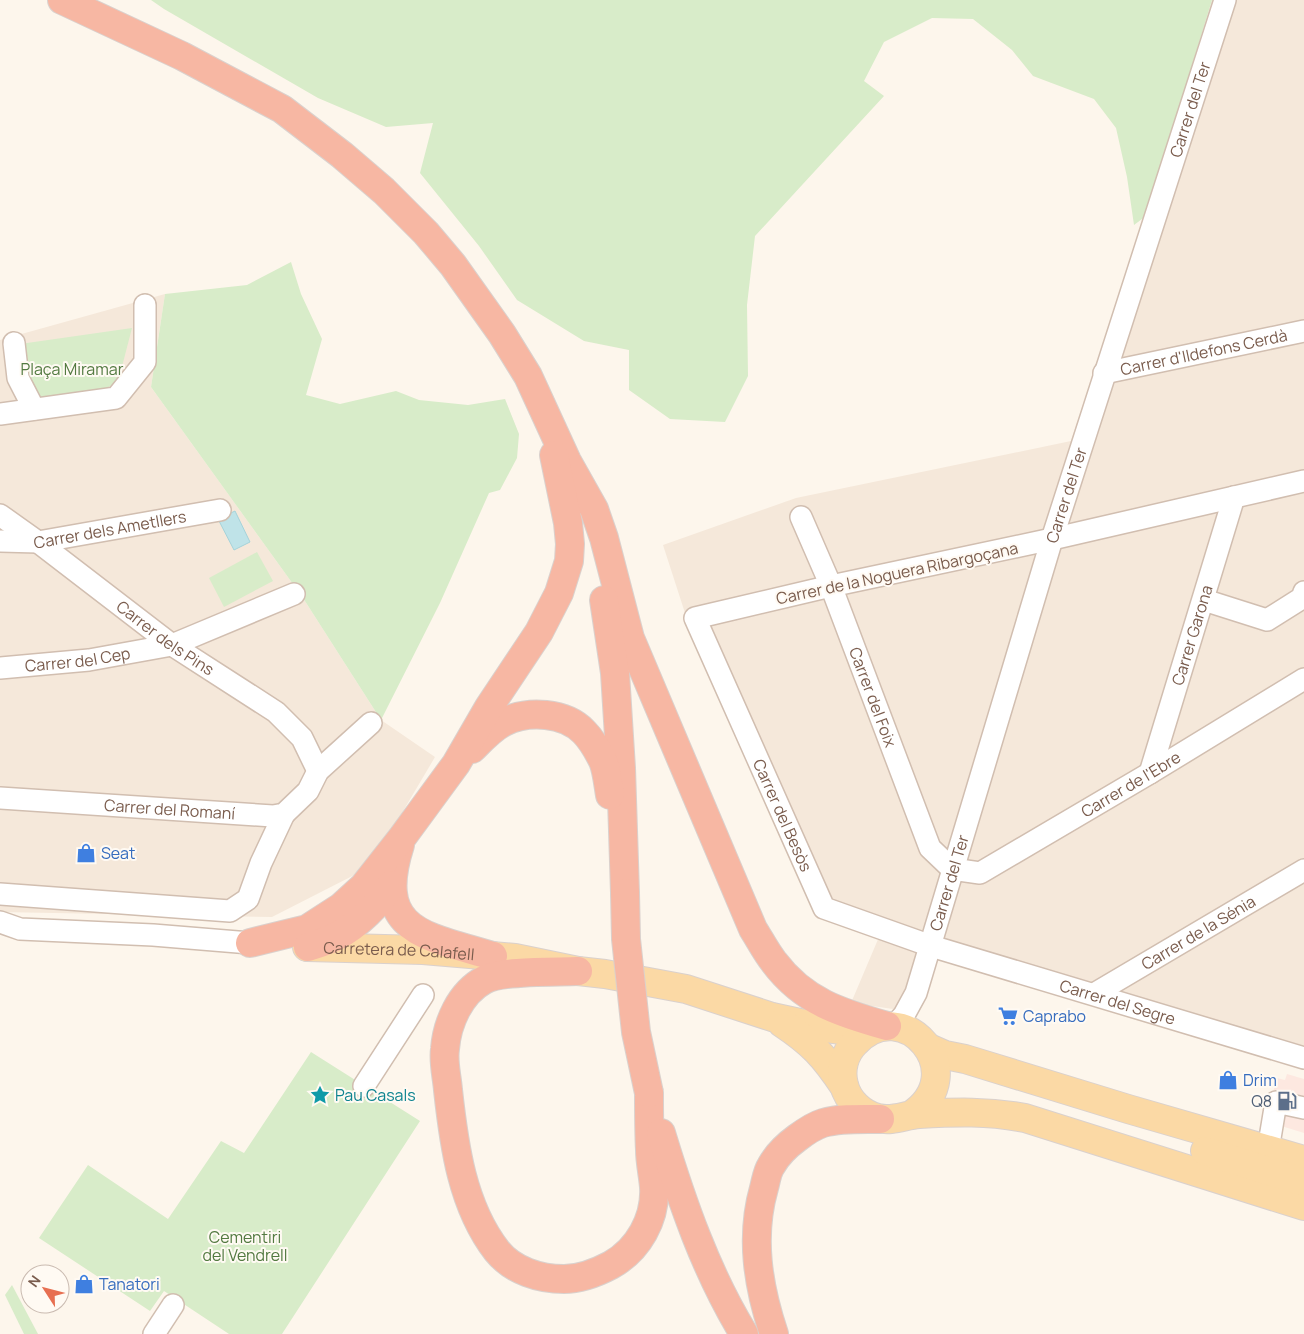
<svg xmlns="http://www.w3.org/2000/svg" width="1304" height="1334" viewBox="0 0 1304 1334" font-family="Manrope,sans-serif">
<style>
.residential{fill:#f5e8da}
.commercial{fill:#fde8e0}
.green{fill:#d8ecc9}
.water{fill:#bfe3e8;stroke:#a5d3da}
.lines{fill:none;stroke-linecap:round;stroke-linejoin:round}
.minor-casing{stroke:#d1beb0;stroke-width:24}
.major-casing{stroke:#dad1cd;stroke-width:30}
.highway-casing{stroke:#dad1cd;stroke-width:30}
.minor{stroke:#fff;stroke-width:21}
.major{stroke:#fbd9a5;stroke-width:28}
.highway{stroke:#f7b7a3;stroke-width:28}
.highway-bridge-casing{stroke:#dad1cd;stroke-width:30;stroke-linecap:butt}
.highway-bridge{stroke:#f7b7a3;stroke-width:28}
.labels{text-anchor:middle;stroke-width:4;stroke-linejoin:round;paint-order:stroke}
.street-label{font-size:16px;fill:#7a5c4d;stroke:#fffaf3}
.park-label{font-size:16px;fill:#537a41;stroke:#fffaf3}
.shop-label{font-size:16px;fill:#366cbe;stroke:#fffaf3;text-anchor:start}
.culture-label{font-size:16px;fill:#0d838f;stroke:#fffaf3;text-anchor:start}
.service-label{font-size:16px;fill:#4e5e75;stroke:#fffaf3;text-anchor:end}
</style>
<rect width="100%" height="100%" fill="#fdf6ec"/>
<g class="residential">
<path d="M1212,0h92v1065l-385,-113 -19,58 -49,-7 28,-66 -64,-21 -130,-303 -22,-68 133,-47 275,-57 75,-225z"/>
<path d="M165,294l-14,93 152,211 78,122 54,37 -65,110 -98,50 -272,-5v-572z"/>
</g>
<path class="commercial" d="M1287,1074l17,5v54l-39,-12 12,-43 8,2z"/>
<g class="green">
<path d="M151,0h1061l-66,216 -12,9 -7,-48 -11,-49 -22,-29 -61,-23 -21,-26 -39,-31 -41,-1 -48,24 -20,39 20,15 -129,140 -8,69 1,71 -23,46 -55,-3 -41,-29v-40l-45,-9 -67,-41 -38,-54 -59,-73 13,-50 -47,4 -68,-29 -154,-89z"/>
<path d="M291,262l10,32 21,45 -16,56 34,9 56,-13 23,9 49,5 37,-6 14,35 -2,24 -17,32 -11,3 -49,110 -59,117 -78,-122 -152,-211 14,-93 82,-9z"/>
<path d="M132,328l-14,54 -37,19h-44l-10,-22 -7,-35z"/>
<path d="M257,552l16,29 -49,26 -15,-29z"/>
<path d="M311,1052l109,69 -138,213h-53l-65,-43 -14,20 -111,-73 49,-73 80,54 53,-78 23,12z"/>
<path d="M12,1285l26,49h-14l-19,-39z"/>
</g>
<path class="water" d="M235,511l15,31 -16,8 -16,-31z"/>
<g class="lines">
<defs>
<g id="minor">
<path d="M14,343l4,35 16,31"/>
<path id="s1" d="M1104,373l200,-42"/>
<path d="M0,414l116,-16 29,-36v-57"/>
<path id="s2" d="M1304,481l-252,58 -221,47 -136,32 129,290 107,38 373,112"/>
<path id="s3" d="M0,515l38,27 134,103 104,67 26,26 16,33"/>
<path id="s4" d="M801,517l30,69 99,262 22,21 28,4 170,-100 154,-94"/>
<path id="s5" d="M0,541l38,1 182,-32"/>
<path d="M1204,600l63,20 35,-22 2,-6"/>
<path id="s6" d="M0,668l89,-8 83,-15 122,-51"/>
<path id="s7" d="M1150,773l84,-276"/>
<path id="s8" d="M0,798l273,18 11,-2 24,-23 10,-20 53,-48"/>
<path d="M0,894l230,17 18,-12 13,-36 23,-49"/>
<path d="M0,922l20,7 133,6 97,8"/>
<path id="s9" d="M1094,994l210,-124"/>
<path id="s10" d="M894,1026l10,-11 12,-22 136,-454 173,-539"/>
<path d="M364,1086l59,-91"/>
<path d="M1268,1150l8,-48 28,6"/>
<path d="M154,1334l19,-29"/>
</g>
<g id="major">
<path id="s11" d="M307,947l116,3 92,8 63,13 27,3 81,15 86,28 46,10 24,3h29"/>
<path d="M782,1023c30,20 42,33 62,63"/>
<path d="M929,1048l16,7 20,4 163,50 176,51"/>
<path d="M911,1115c63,-42 -8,-124 -56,-72 -11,11 -15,27 -11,42 4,16 18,29 34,33 14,4 27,-3 41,-4 38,-2 68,-3 106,4l279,88"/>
<path d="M1205,1151l99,31"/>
</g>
<g id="highway">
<path d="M62,0l120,56 100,53 60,46 42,36 42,42 27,32 49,69 26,42 39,85 27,48 10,29 26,100 123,291c7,11 13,23 21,33 30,40 67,51 113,64"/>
<path d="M604,600l11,73 6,95 4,125"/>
<path d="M472,749c9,-9 20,-21 32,-27 24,-12 61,-10 80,10 8,8 14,19 19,29 4,10 5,23 7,34"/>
<path d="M400,845c-28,88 27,91 93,111"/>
<path d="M250,943l57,-14 34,-22 23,-21 37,-47 55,-75 33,-57 50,-75 20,-39 10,-32 1,-17 -2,-21 -14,-68"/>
<path d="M308,947c9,-3 20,-6 29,-11 20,-10 43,-33 54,-51"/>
<path d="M578,971c-22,1 -77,-1 -94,9 -24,13 -37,43 -39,69 -2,13 2,28 3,41 6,55 14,116 49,161 16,20 43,28 67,28 17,0 32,-6 47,-14 27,-15 45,-46 43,-78 -1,-12 -4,-25 -4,-37 -1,-19 -1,-38 -1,-57"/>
<path d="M661,1133c21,69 45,139 83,201"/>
<path d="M774,1334c-16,-48 -24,-97 -10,-146 2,-7 3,-16 7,-22 6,-11 15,-20 26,-28 8,-6 16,-12 26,-15 18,-5 38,-4 57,-4"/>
</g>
</defs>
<use href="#minor" class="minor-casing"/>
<use href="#major" class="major-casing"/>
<use href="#highway" class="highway-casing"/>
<use href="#minor" class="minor"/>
<use href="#major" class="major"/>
<use href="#highway" class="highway"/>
<defs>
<path id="highway-bridge" d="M625,893l1,46 10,93 13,61"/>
</defs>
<use href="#highway-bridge" class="highway-bridge-casing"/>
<use href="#highway-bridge" class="highway-bridge"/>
</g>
<defs>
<symbol id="shop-bare" viewBox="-9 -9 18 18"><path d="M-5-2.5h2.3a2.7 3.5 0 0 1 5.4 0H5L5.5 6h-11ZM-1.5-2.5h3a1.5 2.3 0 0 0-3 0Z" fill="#3f7fe0" stroke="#fffaf3" stroke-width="2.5" paint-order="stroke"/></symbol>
<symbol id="supermarket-bare" viewBox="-9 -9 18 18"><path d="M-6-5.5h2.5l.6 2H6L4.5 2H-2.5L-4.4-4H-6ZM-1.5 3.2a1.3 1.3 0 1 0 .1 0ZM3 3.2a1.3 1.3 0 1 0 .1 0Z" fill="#3f7fe0" stroke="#fffaf3" stroke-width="2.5" paint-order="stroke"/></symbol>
<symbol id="sight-bare" viewBox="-9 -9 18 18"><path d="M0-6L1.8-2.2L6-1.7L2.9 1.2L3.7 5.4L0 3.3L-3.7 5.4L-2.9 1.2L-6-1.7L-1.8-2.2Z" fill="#0f9aa8" stroke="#fffaf3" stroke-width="2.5" paint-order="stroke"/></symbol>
<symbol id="fuel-bare" viewBox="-9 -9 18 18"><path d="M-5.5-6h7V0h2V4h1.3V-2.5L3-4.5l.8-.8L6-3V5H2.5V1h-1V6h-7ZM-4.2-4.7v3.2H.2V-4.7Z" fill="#5c6f8a" stroke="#fffaf3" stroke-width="2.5" paint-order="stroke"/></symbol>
</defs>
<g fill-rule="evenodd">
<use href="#shop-bare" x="72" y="839" width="28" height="28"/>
<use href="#supermarket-bare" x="994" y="1002" width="28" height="28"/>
<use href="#shop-bare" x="1214" y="1066" width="28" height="28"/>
<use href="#sight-bare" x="306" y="1081" width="28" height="28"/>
<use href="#fuel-bare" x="1273" y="1087" width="28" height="28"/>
<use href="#shop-bare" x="70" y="1270" width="28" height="28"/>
</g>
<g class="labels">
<g class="street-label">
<text dy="6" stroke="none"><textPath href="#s10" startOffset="965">Carrer del Ter</textPath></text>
<text dy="6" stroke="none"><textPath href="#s1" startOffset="102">Carrer d'Ildefons Cerdà</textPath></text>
<text dy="6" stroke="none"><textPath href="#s10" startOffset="560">Carrer del Ter</textPath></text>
<text dy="6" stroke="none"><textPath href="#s5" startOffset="111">Carrer dels Ametllers</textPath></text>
<text transform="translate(897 573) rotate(-12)" y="6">Carrer de la Noguera Ribargoçana</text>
<text dy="6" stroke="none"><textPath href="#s7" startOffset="144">Carrer Garona</textPath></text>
<text dy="6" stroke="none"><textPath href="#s3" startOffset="206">Carrer dels Pins</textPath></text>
<text dy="6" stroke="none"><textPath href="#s6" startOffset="78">Carrer del Cep</textPath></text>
<text dy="6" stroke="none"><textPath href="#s4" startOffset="194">Carrer del Foix</textPath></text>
<text dy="6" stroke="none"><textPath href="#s4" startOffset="589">Carrer de l'Ebre</textPath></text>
<text dy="6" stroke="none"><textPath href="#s8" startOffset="170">Carrer del Romaní</textPath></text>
<text dy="6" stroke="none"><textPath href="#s2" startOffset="840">Carrer del Besòs</textPath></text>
<text dy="6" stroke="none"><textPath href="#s10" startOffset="155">Carrer del Ter</textPath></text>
<text dy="6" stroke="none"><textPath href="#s9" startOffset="121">Carrer de la Sénia</textPath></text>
<text dy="6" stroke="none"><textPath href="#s11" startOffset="92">Carretera de Calafell</textPath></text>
<text dy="6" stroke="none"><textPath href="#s2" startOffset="1250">Carrer del Segre</textPath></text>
</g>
<g class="park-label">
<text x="72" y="375">Plaça Miramar</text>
<text x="245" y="1243">Cementiri<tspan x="245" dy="18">del Vendrell</tspan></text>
</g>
<g class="shop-label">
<text x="101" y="859">Seat</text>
<text x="1023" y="1022">Caprabo</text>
<text x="1243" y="1086">Drim</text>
<text x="99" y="1290">Tanatori</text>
</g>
<g class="culture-label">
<text x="335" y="1101">Pau Casals</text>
</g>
<g class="service-label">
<text x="1272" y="1107">Q8</text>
</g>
</g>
<g transform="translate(45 1289) rotate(306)"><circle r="24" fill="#fffaf3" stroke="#cabbb1"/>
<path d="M0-4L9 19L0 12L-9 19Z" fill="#e76f51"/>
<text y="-8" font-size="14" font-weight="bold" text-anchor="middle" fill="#7a5c4d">N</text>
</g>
</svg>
